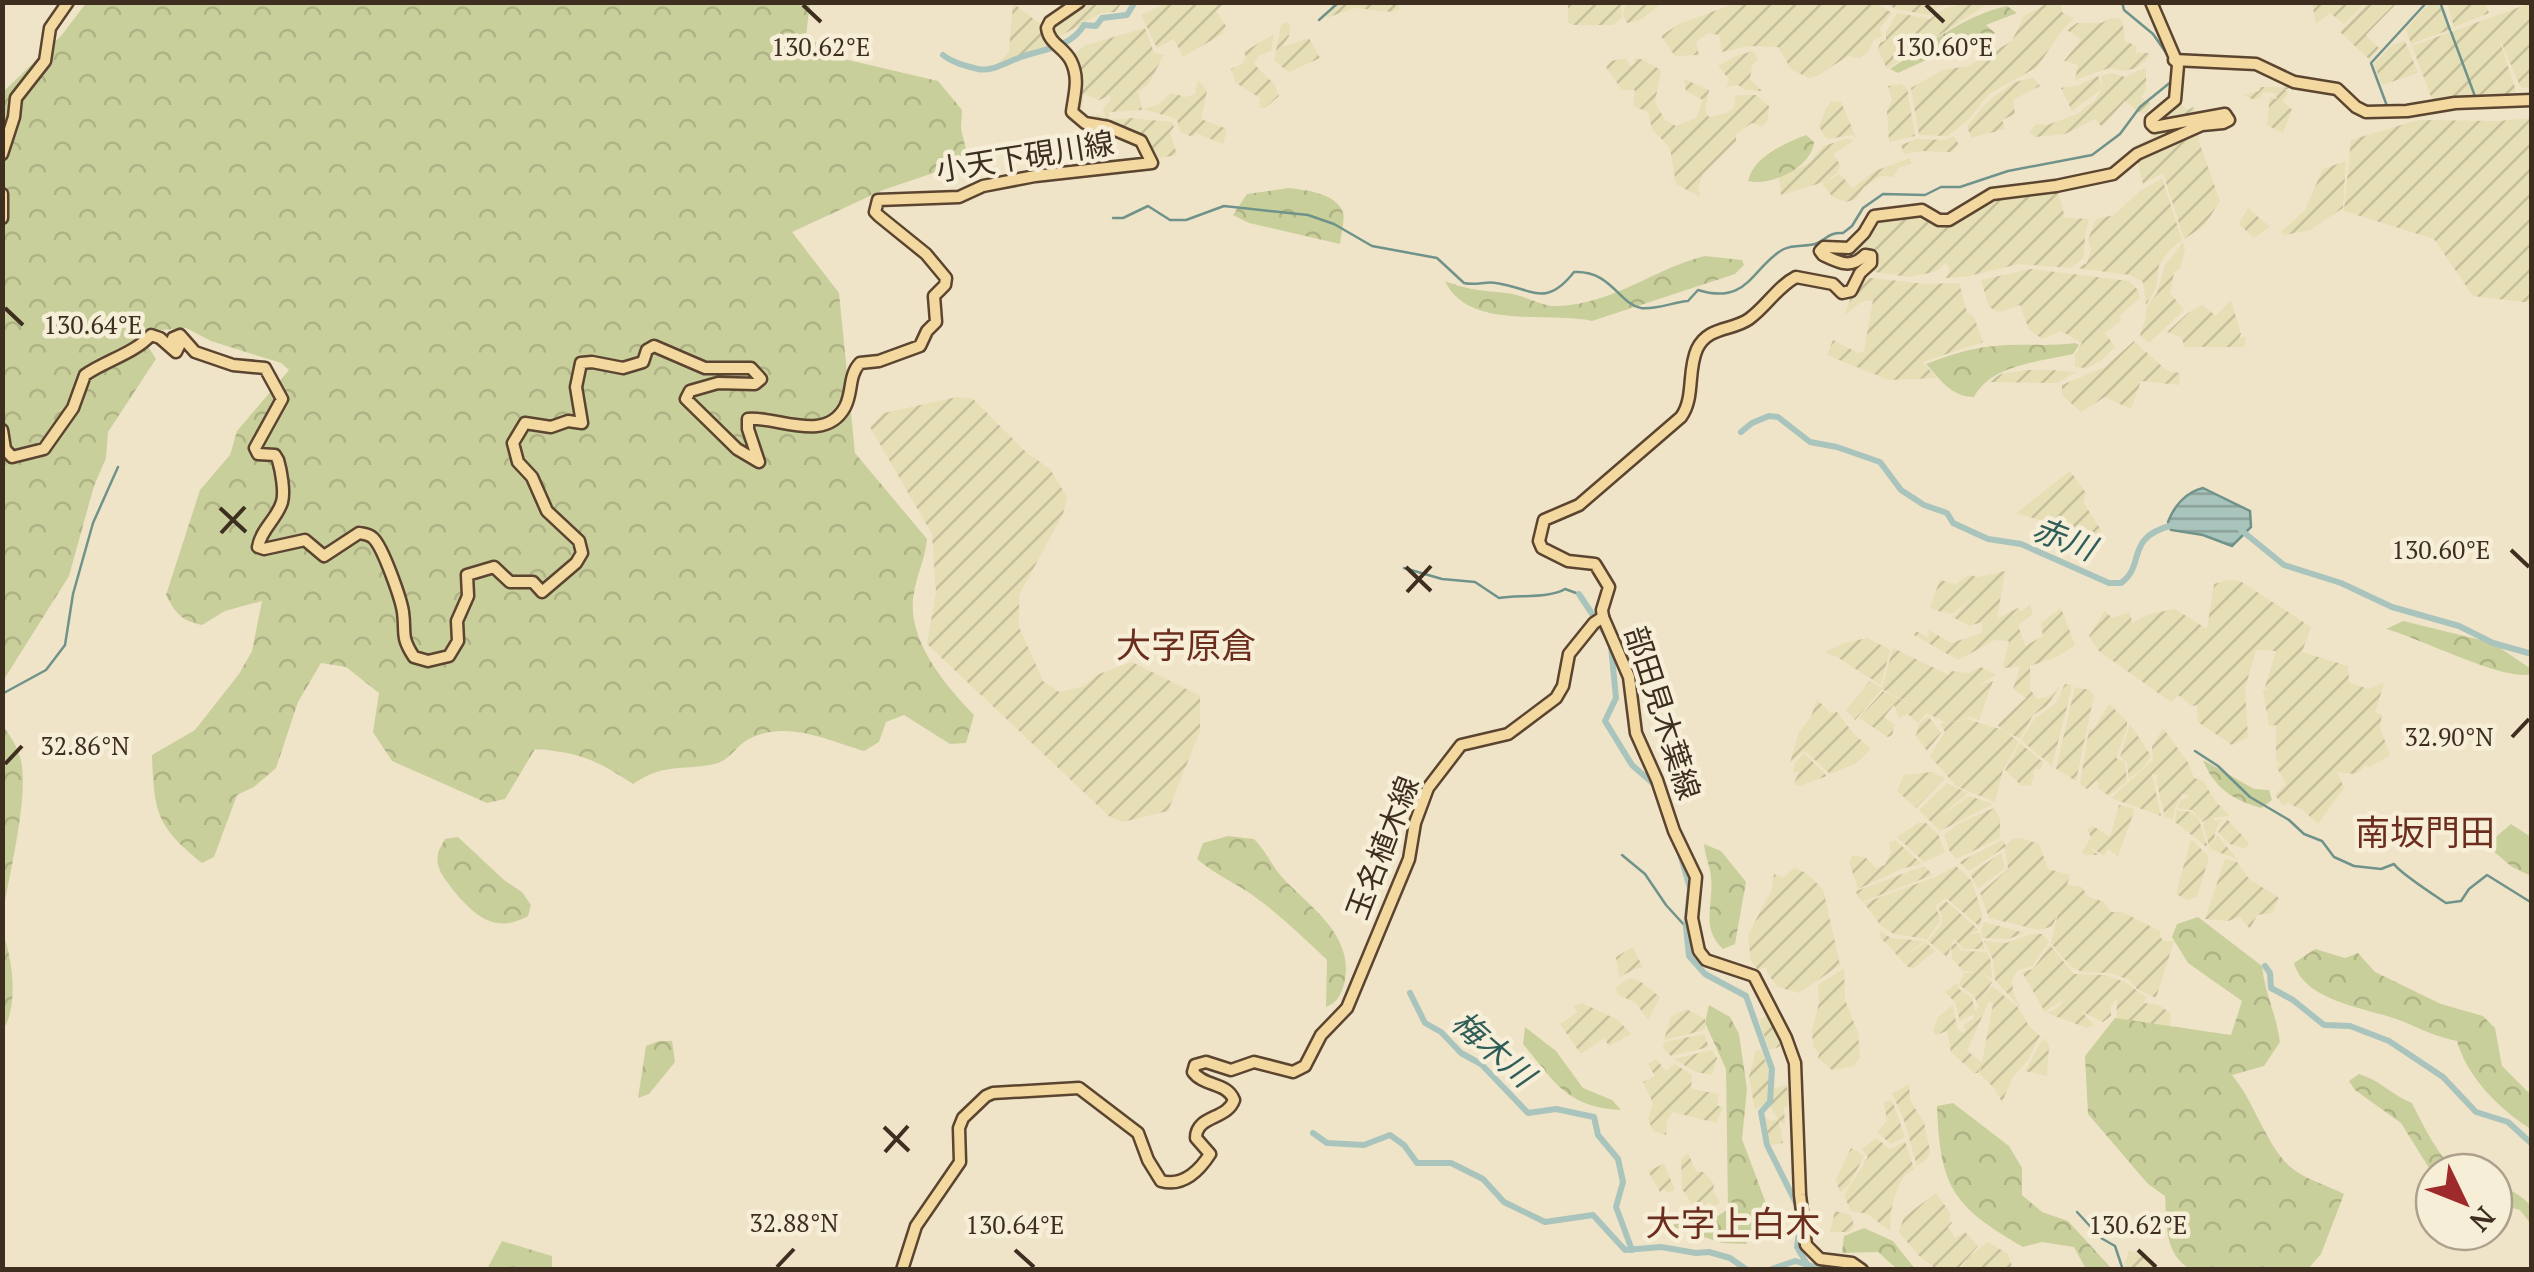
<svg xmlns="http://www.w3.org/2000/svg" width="2534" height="1272" viewBox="0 0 2534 1272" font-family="'PT Serif','Noto Sans JP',serif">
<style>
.farmland{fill:url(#farmland-furrows);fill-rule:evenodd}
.forest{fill:url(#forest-crowns)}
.water{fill:url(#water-rules);stroke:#6f938a;stroke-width:2.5}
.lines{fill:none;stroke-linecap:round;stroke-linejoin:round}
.stream{stroke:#6f938a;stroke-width:2.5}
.river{stroke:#a9c4bc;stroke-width:6}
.major-casing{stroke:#5b4430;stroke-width:15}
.major{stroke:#f3d9a0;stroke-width:10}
.ticks{fill:none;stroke:#3d2e20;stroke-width:4}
.labels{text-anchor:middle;stroke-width:9;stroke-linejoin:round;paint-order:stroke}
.street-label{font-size:30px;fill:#3d2e20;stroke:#f7eed8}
.water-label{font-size:32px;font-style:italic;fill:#2f5d5a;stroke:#f7eed8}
.quarter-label{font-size:35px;fill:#6b2e1e;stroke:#f7eed8}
.ticks-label{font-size:25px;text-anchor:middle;fill:#3d2e20;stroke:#f7eed8;stroke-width:9;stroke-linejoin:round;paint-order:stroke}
</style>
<defs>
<pattern id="farmland-furrows" width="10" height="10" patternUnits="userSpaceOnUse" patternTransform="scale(2.5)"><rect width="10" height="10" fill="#e6deb5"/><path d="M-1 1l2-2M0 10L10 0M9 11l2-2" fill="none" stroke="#c6bf9b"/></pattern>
<pattern id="forest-crowns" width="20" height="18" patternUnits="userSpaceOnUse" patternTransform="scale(2.5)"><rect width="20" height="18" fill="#c9cf9b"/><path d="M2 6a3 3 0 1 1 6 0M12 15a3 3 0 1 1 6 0" fill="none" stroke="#aeb285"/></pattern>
<pattern id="water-rules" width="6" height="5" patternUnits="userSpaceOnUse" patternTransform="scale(2.5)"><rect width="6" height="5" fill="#a9c4bc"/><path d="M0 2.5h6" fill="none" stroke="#8ba098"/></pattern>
</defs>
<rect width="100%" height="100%" fill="#f0e4c8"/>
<g class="farmland">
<path d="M1168,2l58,1 -10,8 10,15 -4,8 -39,23 -9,-18 -17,9 -16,-33z"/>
<path d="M1396,2l4,7 -8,3 -37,-4 -29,10 8,-15z"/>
<path d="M1574,2l47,1 1,15 -9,7h-38l-7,-2v-19z"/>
<path d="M1763,2l113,1 16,10 -12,15 2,8 -8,4 -6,12 -8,6 -12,-2 -31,20 -8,2 -18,-9 -13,-22 -29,-1 -27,6 -3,-17 -11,-2 -12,9 3,13 -24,1 -14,-20 18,-12 57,-21 15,2z"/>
<path d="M1968,2l21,1 -102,66 -9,-20 2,-6 6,-3v-8l11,-19 33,6 14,-10z"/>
<path d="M1013,3l27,21 13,22 -57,19 13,-13z"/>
<path d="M1082,3h40l-7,9 -14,1 -46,26 -4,-6 2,-7z"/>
<path d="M1626,3v-1l36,1 -22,17 -13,3 -4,-9z"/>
<path d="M1884,3h69l-13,3 -12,9 -32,-6z"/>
<path d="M2048,3l13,2 1,7 12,7 -11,10 -26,38 -48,27 -20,25 -21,17 -29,-1 -8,-47 32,-18 26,-4 43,-25 12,-25z"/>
<path d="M2312,3v-1l53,1 -21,21 -14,-11 -14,11z"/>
<path d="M2368,3h29l-31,32 13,13 -10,11 -29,-27z"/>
<path d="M2439,3l10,27 -38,14 -5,-15 24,-26z"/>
<path d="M2447,3h38l4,10 -35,14z"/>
<path d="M2531,3v84l-10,1 -23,-53 18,56 -21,8 -60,8 -23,-61z"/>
<path d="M2111,18l11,1 3,22 11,5v7h14l-2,5 -11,10 -14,3 -14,-3 -34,12 3,-15 -14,-4 17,-21 -14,-10 10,-7h24z"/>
<path d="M1287,22l3,2 -1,12 -7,11 27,-9 11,20 -31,14 -15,-11 7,-36z"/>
<path d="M1145,28l9,25 10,2 -16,30 -10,6 4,19 -33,2 -1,5 -4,-2 -1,-6 8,-10 -1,-3 -11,4 -15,-6 -2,16 -7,-3 -3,-52 14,-10z"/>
<path d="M1274,34l-3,17 -13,5 -4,8 20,20 5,12 -14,12 -6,-1 1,-9 -24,-15 -5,-14 11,-5 4,-7 -2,-5z"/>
<path d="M2405,41l13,32 -36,12 -8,-21 18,-19z"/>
<path d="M1753,51l5,8 -6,6 -2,14 12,12 -17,-1 -7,-5 -12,2 3,-8 -11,-13 18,-10z"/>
<path d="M1626,58l4,8 5,-3 -1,-4h7l20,11 -6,32 10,18 11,6 20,-8 7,-18 -17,-9 -2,-12 25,11 -4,21 4,6 18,-4 7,-6 1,-12h21l13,11 -1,14 -6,7 -10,-4 -16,11v7l-33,33 -5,14 2,9 -24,-13 -6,-36 -18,-19 -4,-17 -15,-6 2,-16h-13l-16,-23 5,-6z"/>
<path d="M2146,67v23l-5,7 10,7 -5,10 -8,-2 -13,-11 -23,26 -7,-8 -30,15 -29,3 -7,-4 7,-9 11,1 30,-11 18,-14 7,-11 -30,22 -11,-23 18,-3 19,-9 5,12 -2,-12 11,-3 13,4z"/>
<path d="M2033,77l7,9 -27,14 2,14 -13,6 3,9 -34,9 -4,-12 21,-25 25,-18z"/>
<path d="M1198,80l9,11 -6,28 26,10 -4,15 -27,-11 -3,4 -13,-5 -3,-13 -34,-10 15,-4 13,-12 15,4 9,-3z"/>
<path d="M2287,81l13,2 -1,6h-14l3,4 -5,8 9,9 -9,23 -16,-8 3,-28 7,2 -2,-6 -12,-1 -1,5 -8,3 -11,-5 16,-4 2,-4h22z"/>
<path d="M1901,84l6,4 8,48 -26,6 -2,-31 5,-11 -4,-14z"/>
<path d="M1832,101l9,1 15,36 -4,-3 -24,4 -3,-2 -6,-11 7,-18z"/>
<path d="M2179,102l8,8 7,-3 6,38 20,56 -16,25 -20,13 -21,-66 -20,11 -9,-38 17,-8 2,-9 13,-1 -2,-10 9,-6 -2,-5z"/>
<path d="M1097,114l15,6 18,-2 42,4 2,5 -4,5 7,23 -23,4 -8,-18 -59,-21z"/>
<path d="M2531,118v185l-58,-7 -39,-57 -90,-28 7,-71 67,-20 81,1z"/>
<path d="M1954,136l5,9 -8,7 -29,-1 -18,3 -3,-9 16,-6 29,1z"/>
<path d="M1846,139l8,1 -20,14 6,11 -2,7 -11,9 -46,14 -2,-17 30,-15 14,-17z"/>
<path d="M1910,158l1,5 -12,5 -6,9 -13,-1 -16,11 -8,12 -10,3 -13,-5 -11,-13 18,-10 12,14 23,-17z"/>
<path d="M2346,161l-3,47 -33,22 -25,5 -4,-3 24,-22 18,-41z"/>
<path d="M2162,178l20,62 -14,12 -9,13 -3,23 -10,17 -3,-23 -13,-7 -53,-7 10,-5 4,-14 -3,-9 8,-21 18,-4 26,-24z"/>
<path d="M2058,190l7,28 24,1 -4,16 -1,22 -12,11 -53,-4 -55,13 -18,1 4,-9 -4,-6 -12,9 -25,5 -41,-6v-5l-15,1 5,-19 14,-16 2,-13 54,-5 12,15 51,-32z"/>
<path d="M2248,208l22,19 -16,11 -15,-14z"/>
<path d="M2183,243l2,7 -5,18 -6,5 -4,20 14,17 -35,33 -9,-8 6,-17v-10l11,-15 8,-28z"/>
<path d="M2031,269l98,12 9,9 2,8 -20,17 1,6 -16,12 10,14 -13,13 -15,8 -12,-1v-12l7,-12 -21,-12 -18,8 -14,-9 -9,-25 -21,7 -10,-5 -8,-27z"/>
<path d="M1863,277l62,7 34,-1 8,29 7,5 9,25 -61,20 15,16 -48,2 -62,-25 6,-15 25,13 6,-2 9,-51 -12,2 -17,14 7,-19z"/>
<path d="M2231,300l10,34 -2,4 7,-1 -2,10h-59l-4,-10 -14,-5 21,-19 14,-8 14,11z"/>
<path d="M2134,341l33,30 13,2 -1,12 -38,-4 -10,28 -26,-12 -24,15 -19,-17v-10l43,-18z"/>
<path d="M2027,370h24l25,2 -19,11 -69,-1 13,-8z"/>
<path d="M957,397l15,1 55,55 23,16 17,28 -4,17 -44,81v32l24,54 16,11 23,-5 17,-13 33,-12 68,34v35l-32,80 -46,11 -13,-6 -182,-172 9,-51 -4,-59 -62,-107 14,-14z"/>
<path d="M2070,471l16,22 -3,9 18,28 -4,21 -16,-19 -65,-19z"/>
<path d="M2005,571l-8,48 21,-11 3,4 9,-8 3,10 -15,11 7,21 18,-10 -2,-13 20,-15 14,37 -18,12 -27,9v23l7,10 11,-2 13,-12 -14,21 -14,9 -13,24 -15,-8 14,11 -16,28 -8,32 -39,-16 -26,-30 15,-24 -5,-8 5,-2 -18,-9 -9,10 -10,-9 -9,4 -5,-13 -10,12 11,8 -3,10 -4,2 -29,-19 24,-27 35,17 -36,-19 -27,31 -9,-10 24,-29 12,7 11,-40 56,27 2,-4 18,2 12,-6 15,8 -18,10 15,-4 -14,39 -9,-3 -22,6 19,-4 36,11 -6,-5 29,-27 -13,-9 7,-22 -17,1 6,-27 -14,-1 -37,20 -44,-25 2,-4 12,7 1,-8 22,13 31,-10v-11l-13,4 -18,-10 5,-1 16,-18 -19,17 -14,-3 10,5 -19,-9 10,-27 16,4 13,-9 9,2z"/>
<path d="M2228,580l12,1 71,46 -9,25 46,14 1,17 20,6 15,-6 -9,30 7,1 -2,13 10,29 -22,11 -2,-2 -10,9 -19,-2 7,16 -26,36 -15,-14 -15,-7 -5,3 -8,-11 11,-11 -10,-18 5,-1 -5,-4v-36l-7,1 -6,-36h5l-3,-3 11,-36 -20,-1 -11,38 3,49 -16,8 -34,-23 -1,-17 -5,1 -14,-11 -7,7 -72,-51 -10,-15 16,-25 7,7 18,-6 2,11 17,-9 26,-5 32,20 7,-45z"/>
<path d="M1868,638l22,12 -9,35 -44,-28 -12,-5 19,-9z"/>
<path d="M2065,684l6,1v6l-19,75 -31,-26 14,-22 21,-15z"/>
<path d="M2075,687l14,3 5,5 -18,86 -20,-12z"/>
<path d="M1817,699l13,14 6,-2 17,22 18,16 -14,14 -27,11 -24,-22h-4l-12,11 9,-31 12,-15z"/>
<path d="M2109,704l18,17v8l-11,29 9,4 2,19 -18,15 -11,-8 -1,-8 -10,9 -7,-5 9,-55 4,1z"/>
<path d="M1928,716l13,17 -14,18 -11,-15 3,-12z"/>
<path d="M2130,724l21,32 -7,11 -15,12 -2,-17 -7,-5z"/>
<path d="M2163,728l26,36 5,14 9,3 13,21 14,14 -17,2 2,3 7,-2 -7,12 -1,13 3,-9 20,24 -27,-10 -7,-24 5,-7 -5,4 -11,-12 -15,-2 3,-7 9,-5 -7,-2 -7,14 -2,11 -8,-2 -9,-38 3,-4 -7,-1 9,42 -50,-18 42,-38 -1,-13z"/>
<path d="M2020,743l23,19 -2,7h-6l-4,17 -10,-1 -16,-15z"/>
<path d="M1804,753l23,23 -28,10 -5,-2 5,-13 -6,2 2,-10z"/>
<path d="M1932,772l13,6 -29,30 -19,-17 7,-16z"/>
<path d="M1947,783l21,10 -27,23 28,-20 24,8 -53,27 -21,-21z"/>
<path d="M2119,805l16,4 -17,47 -10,-7 -4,7 -14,-9 8,8h-13l-3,-3 9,-15 -4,-8 6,-3 17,11z"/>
<path d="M1994,808l6,11v19l-44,21 -7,-9 -5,-15 15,-12z"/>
<path d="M2176,810l15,2 7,5 10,31 -33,-26z"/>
<path d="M2227,819l22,24 -4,6 -15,-5 -12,-12z"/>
<path d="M1918,823h8l12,11 7,18 -21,10 -27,-25z"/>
<path d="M2021,838l18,6 9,25 22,6 -3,10 15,2 5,9 17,6 7,10h11l38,19v6l4,4h10l-18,57 -19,-9 -8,-9 -18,-7 -29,-1 -12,-6 -19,-23 8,-35 -6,18 -14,4 -50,-12 -9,-25 28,-24 -3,-22 -36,24 -10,-9 44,-22 3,6 7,-7z"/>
<path d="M2191,839l18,18 -12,40 -9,3 -12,-6z"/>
<path d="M1895,840l27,24 -18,4 -46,21 -9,-27 4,-7 13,3 10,10 9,-3 6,-13 -2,-9z"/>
<path d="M2001,853l4,15 -27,21 -8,-15z"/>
<path d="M2225,859l12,3 12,17 30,19 -7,15 -15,2 -7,14 -10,-12 -12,4 -23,-2z"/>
<path d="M1924,866l9,9 -71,27 -4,-5 -2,-6z"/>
<path d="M1956,866l16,15 10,33 -2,13 -34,-29 -11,8 5,11 -1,6 -12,16 -33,-5 -13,-8 -17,-23 71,-26z"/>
<path d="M1794,868l12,5 17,16 17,76 -41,28 -21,-6 -11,-14v-6l-9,3 -7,-9 -3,-26 24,-46 2,-15 9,4z"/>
<path d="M1946,901l33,29 -9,4 9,-1 6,16h-21l-10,-10 -7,18 -19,-16 13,-16 1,-9 -4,-9z"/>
<path d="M1984,922l41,11 -17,6 -26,-1 -1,-7z"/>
<path d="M1880,931l11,7 33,3 -22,17 24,-16 9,9 -21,17 -6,-1 -27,-29z"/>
<path d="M2031,934h11l7,8 -17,24 -14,4 -6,10 1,12 7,15 -25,-27 -2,-20 -9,-19 22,2z"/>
<path d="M1956,943l5,8 26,1 4,9 1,18 -10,-6 10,9 -12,20 12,-16 25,20 12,20 11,10 -12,24 -15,17 -11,25 -8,-14 -14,-14 1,-7 -3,6h-4l-23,-21 -4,-21 -11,4 -3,-4 5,-14 15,-12 4,23 5,5 4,-3 -3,-5 10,-6 1,-5 -14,7 -5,-19 -10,-10 12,-9 2,6 13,9 3,13 4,-4 -5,-11 -15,-11 5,-12 14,-1 -15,-1 -11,-13 -1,-13zM1989,1001l4,3 -11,58 -15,-11z"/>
<path d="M2050,945l24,29 31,1 20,7 21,15 -2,6 15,2 12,9 -3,28 -52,-7 1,-37 -6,8v10l-8,6 -22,-11 13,14 -7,3 -40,-15 13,-7 4,-7 -19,13 -23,-40 11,-3z"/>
<path d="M1633,947l10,21h-6l-18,9 -3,-20z"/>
<path d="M1844,968l1,32 13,33 2,24 -6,9 -22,4 -14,-12 1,-5 -6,-7 -1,-15 7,-28 -1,-18z"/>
<path d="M1630,978l11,4 19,15 -12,23 -12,-17 -19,-9 -1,-7z"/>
<path d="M1582,1003l36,17 13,14 -22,12 -5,-8 -23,16 -21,-30 18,-12 -5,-6z"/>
<path d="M1686,1009l19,10v11l-41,10 7,-23z"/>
<path d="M1769,1015l13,27 -3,5 -10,3 -10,-30z"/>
<path d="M1704,1034l5,13 -38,9 -8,-8 1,-6z"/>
<path d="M2043,1038l6,7 -2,31 -22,-5z"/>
<path d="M1712,1050l5,8 -5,17 -16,-3 -22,-13z"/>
<path d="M1761,1050l11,28 -5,25 -12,6 -6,-32 7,-26z"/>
<path d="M1656,1059l10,12 9,-7 17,11 -1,14 28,5 -2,11 6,3 -7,15 -43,-11 -6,9 -1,14 -13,-4 -5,-12 5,-16 -10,-21 12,-6 -7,-12z"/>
<path d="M1909,1084l1,16 14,23 6,28 -3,8 -10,7 -13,-46 -12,-27z"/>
<path d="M1786,1085l7,19 -9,4 1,17 -6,-5 4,23 -13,2 -7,-31 7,7 8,-2 -8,-13 4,-18z"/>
<path d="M1892,1100l13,37 -14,7 -14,-12 10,-11 -3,-19z"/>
<path d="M1876,1138l14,11 15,-8 9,28 -10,7 -7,13 -6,22 -1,20 -22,-17 -17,-3 -7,-16 24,-38 -6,-8z"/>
<path d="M1851,1148l13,8 -15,29 -9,7 -4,-13z"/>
<path d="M1688,1153l8,18 7,1 11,12 -1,7 7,11 -5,5 -6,-5 -12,9 -15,-22 -1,-30z"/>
<path d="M1664,1164l11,26 -8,3 -2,-4 -5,3 -12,-21z"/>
<path d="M1936,1193l15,21 -2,5 3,4 -4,4 7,11 10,-6 13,14 -20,23h-22l-18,-14 -19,-23 5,-15z"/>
<path d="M1835,1211l16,4 3,11 -5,6h-19z"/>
<path d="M1988,1242l20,12 5,15h-52l7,-11z"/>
<path d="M2129,1250l19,8 11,11h-32l-3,-2z"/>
</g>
<g class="forest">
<path d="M637,2l173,1 -4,33 34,22 98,23 24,29 -1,19 8,32 -86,29 -91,42 47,61 16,160 72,86c-2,21 -10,35 -13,54 -9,45 31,92 60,122l-8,28 -16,1 -46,-29 -18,7 -7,20 -15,9c-34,-10 -77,-31 -113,-13 -14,6 -22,24 -37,26 -35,7 -50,-1 -81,20 -36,-24 -55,-32 -98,-35l-30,50 -18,4 -95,-42 -19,-29 6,-39 -33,-26 -25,-4 -23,39 -22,66 -22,19 -17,8 -23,62 -12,6c-46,-37 -48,-51 -50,-108l43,-25 44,-56 13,-23 10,-50 -37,10 -23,14c-20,-4 -27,-12 -36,-30l34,-105 30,-35 7,-24 52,-61 -8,-7 -70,-22 -25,-13 -47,4 17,27 -48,73 -2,26 -12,28 -25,90 -66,105v-589l58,-56 25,-33z"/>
<path d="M2007,6l10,7 -31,12 9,8 -31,18 -16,-1 -50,23 -8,-4c37,-23 74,-54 117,-63z"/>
<path d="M1806,135l8,7c-2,25 -43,45 -66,39 5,-24 37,-38 58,-46z"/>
<path d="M1289,188c16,2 45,5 53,22 4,8 -1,24 -2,34l-91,-21 -16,-8 14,-21z"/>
<path d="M1705,256l37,4 2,5 -9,9 -143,47c-43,-10 -124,10 -147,-40 28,11 41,9 68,13 15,3 30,13 45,12 56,-2 97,-38 147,-50z"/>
<path d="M2075,343l4,2 -6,9c-33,8 -82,10 -99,43 -23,0 -34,-18 -48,-33 23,-9 44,-16 69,-18 27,-3 53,1 80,-3z"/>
<path d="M2403,621l90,22 38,26v5c-26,8 -111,-36 -145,-45z"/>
<path d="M3,726c8,11 15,21 18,35 8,35 -12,114 -18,152z"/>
<path d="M2203,760l51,29 15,1 3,10 -11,8c-28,-8 -47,-20 -58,-48z"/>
<path d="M2511,824l20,13v39l-19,-9 -26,-22z"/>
<path d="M1228,836l26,3c11,11 17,25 27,37 28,31 75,59 63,108 -3,12 -8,19 -18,23l1,-47c-26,-25 -52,-50 -82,-70 -17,-10 -32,-18 -48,-31l6,-16z"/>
<path d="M458,837l46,43 18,12 9,13 -3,11c-33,19 -54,-1 -75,-26 -8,-11 -18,-21 -15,-36 1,-6 5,-10 7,-15z"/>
<path d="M1704,844l17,7 25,31 -11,62 -12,5c-23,-22 -9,-43 -12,-72 -1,-11 -6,-21 -7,-33z"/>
<path d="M2198,917l64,49c3,28 14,47 18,76l-16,24 -32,9c23,27 35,74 61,94 12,10 36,17 51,25l-23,60 -13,15h-118c-26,-15 -23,-45 -25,-73l-17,-12 -60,-70 -3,-58 30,-38 116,17 11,-34 -54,-38 -16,-26 5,-13z"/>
<path d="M2,930c10,28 16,67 4,95l-4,-1z"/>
<path d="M2315,949l30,9 13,-5 17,19 66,32 42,12 12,12 7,38 29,29v34c-30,-18 -65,-53 -74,-88 -22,-4 -39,-14 -61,-22 -30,-11 -92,-18 -102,-56z"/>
<path d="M1709,1005l21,12 9,17 8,55 -5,50 25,67 -21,38 -24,-1 -49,-16 5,-12 40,1 10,-7 -2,-140 -21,-46z"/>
<path d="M1525,1027l31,24 27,37 29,12 9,10c-55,-3 -66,-28 -98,-66z"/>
<path d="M659,1041h13l3,21 -26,32 -11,4 8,-52z"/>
<path d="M2359,1074c21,6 34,22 53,29 9,18 30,62 48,69h-26v4l-33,-53 -46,-33 -6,-9z"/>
<path d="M1953,1103l56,43 13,22v27l20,17 26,9 44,48h-26l-12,-22 -32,-5 -19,5c-70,-41 -83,-59 -86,-141z"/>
<path d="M2494,1185c16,4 26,9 37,21v18l-11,-14 -26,-7z"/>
<path d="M1864,1228l29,13 22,28h-18l-19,-17 -36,1 2,-17z"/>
<path d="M502,1241l50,15v13h-65z"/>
</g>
<path class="water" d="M2203,488l47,23 1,16 -19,19 -29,-11 -32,-5 -3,-8c6,-16 18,-30 35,-34z"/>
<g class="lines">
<g class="stream">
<path d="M2122,2l2,8 29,24 16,23"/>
<path d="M2440,2l10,28"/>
<path d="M1319,20l20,-18"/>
<path d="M2451,32l25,67"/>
<path d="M2387,106l-16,-43 56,-61"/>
<path d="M1113,218h10l25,-12 22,14h16l38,-14 84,9 26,9 38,22 65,12 27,25c12,3 21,-2 32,0 36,5 49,26 78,-11 37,-2 45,32 67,36 15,2 33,-6 47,-7l10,-11c51,16 55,-25 86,-41 10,-5 21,-2 31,-5 12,-5 14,-12 28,-11l9,-7 11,-18 20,-14 42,1 16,-8h19l48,-16 84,-16 28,-21 20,-27 32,-26"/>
<path d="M1404,568l38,11 33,3 24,16c19,-3 52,0 66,-9l14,5"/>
<path d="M2,694l44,-24 19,-25 8,-51 20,-71 25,-56"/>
<path d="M2195,751l23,15 32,31 39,23 15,14 18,7 12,16 20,9 27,3 13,-5c6,9 40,31 52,39l15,-2 8,-12 18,-14 45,28"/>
<path d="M1622,855l23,19 21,31 20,22"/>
<path d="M2077,1212l24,26 14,8 8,24"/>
</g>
<g class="river">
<path d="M943,55c10,8 23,11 35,14 13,3 27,-6 38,-10 23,-10 53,-9 68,-34l12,1 6,-8 25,-3 8,-13"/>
<path d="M1741,432l11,-9 17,-7 9,1 32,25 27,5 43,15 21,28 23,15 23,8 6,10 35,16 33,5 88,39h12c26,-19 2,-45 52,-58"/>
<path d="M2241,530l43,35 57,18 51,24 67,19 34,17 39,11"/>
<path d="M1579,594l27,41"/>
<path d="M1611,646l5,52 -11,23 27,44 24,21"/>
<path d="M1680,854l10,34 -4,39 3,29 16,18 41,22 26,73 -2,33 -9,10 6,33 32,64"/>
<path d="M2265,966l5,7 1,15 22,12 31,25 26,1 39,15 54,36 33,35 32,10 24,22"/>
<path d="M1410,993l15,30 16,9 20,21 20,11 47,49 28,-4 38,8 4,18 20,24 5,23 -7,25 16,43"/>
<path d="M1313,1133l14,10 37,2 26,-10 14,10 13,18h34l32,16 21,23 41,20 48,-7 32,35 36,-3 35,6 13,-1 21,6 17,12"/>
<path d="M1800,1226l-3,21 10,17"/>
<path d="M1769,1270l26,-9 30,9"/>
</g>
<defs>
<g id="major">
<path d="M2174,60l82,4 38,18 43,7 19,18 10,5 41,-1 48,-8 77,-3"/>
<path d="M2,154l12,-37 2,-19 29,-37 5,-33 18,-26"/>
<path d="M2,194v24"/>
<path d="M2,430l3,19 7,8 32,-8 29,-41 12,-33c20,-14 50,-22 66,-40l9,3 16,14 4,-8 -7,-6 7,-3 15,17 38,13 32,3 17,31 -27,49 3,6 17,1 3,5c3,10 7,32 4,42 -5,17 -21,27 -24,45l6,2 41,-9 19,16 35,-23c5,1 10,1 14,5 10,9 28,61 30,74 3,21 -3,24 11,45l14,4 21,-5 9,-15 -1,-20 11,-25 -1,-21 27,-8 16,15h23l9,10 34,-29 6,-10 -3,-12 -32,-30 -15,-34 -14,-15 -5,-19 12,-20 26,4 17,-6 14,2 -6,-36 5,-24 11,-1 31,6 20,-6 4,-12 7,-4 51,22h46l10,11 -6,5 -37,-1 -28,8 -4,8 51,50 22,13 -11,-33v-10c29,-3 77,25 97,-12 8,-15 3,-31 15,-44l19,-2 41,-15 7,-15 9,-9 -2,-26 11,-11 1,-7 -20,-24 -47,-38 -4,-4 3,-12 81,-3 24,-11 52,-10 117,-13 -11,-22 -33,-14 -23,-4 -13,-11c2,-17 8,-33 -1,-51 -7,-14 -22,-17 -24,-33l3,-6 29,-20"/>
<path d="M1603,617l-1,-7 7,-23 -14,-23 -27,-3 -26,-13 -3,-7 5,-21 35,-15 102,-88c14,-19 6,-46 16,-68 11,-23 35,-18 52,-30 18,-13 28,-32 47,-42l37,7 9,9 9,-2 9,-18 11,-10v-7l-6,-1c-14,14 -25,8 -42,0l-3,-4 4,-4 25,1 15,-15 10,-17 48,-6 17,10h10l43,-26 64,-8 57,-12 24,-20 65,-29 21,-2 6,-3 -4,-6 -71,13 -3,-3v-4l24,-20 3,-35 -27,-63"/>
<path d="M1603,617l26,60 7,56 21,47 17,51 22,46 -4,41 7,33 7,9 48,16 32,62 9,25 5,132 6,50 14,14 32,4 10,7"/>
<path d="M902,1270l14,-44 44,-64 -1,-34 4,-10 23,-22 7,-3 86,-5 59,45 10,27 13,21c22,6 38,-10 49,-27l-14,-16c0,-23 31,-18 38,-38 -7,-18 -30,-13 -41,-28l2,-7 11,-3 25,8 23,-8 39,10 12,-6 16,-31 26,-27 62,-149 6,-36 13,-35 33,-43 47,-11 48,-36 7,-12 6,-32 25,-31 9,-6"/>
</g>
</defs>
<use href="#major" class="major-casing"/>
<use href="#major" class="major"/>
</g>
<path class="ticks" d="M803,5l18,17M1926,5l18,17M5,308l18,17M220,508l26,24M221,533l24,-26M2511,550l18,17M1406,567l25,24M1407,592l24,-26M2512,737l17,-18M5,764l17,-18M884,1127l25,24M885,1152l23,-26M1015,1250l19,17M2138,1250l18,17M777,1267l17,-18"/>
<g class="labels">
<g class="street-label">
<text transform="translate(1025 157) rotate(-9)" y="10">小天下硯川線</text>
<text transform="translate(1662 713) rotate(72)" y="10">部田見木葉線</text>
<text transform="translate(1383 848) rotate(-69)" y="10">玉名植木線</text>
</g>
<g class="water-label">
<text transform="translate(2064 539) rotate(21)" y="11">赤川</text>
<text transform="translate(1493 1049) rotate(41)" y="11">梅木川</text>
</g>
<g class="quarter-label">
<text x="1186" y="658">大字原倉</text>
<text x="2425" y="845">南坂門田</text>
<text x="1733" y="1236">大字上白木</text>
</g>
</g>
<g class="ticks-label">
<text x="821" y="56">130.62°E</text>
<text x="1944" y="56">130.60°E</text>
<text x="93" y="334">130.64°E</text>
<text x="2441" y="559">130.60°E</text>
<text x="2449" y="746">32.90°N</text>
<text x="85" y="755">32.86°N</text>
<text x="794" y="1232">32.88°N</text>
<text x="1015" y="1234">130.64°E</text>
<text x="2138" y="1234">130.62°E</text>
</g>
<rect width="2534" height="1272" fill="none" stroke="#3d2e20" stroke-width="10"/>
<g transform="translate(2464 1202) rotate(133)"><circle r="48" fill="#f7eed8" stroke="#ada18e" stroke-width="2.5"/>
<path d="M0-8L18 38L0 25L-18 38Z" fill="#9e2a2b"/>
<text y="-15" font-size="28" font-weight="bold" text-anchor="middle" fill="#3d2e20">N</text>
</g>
</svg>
